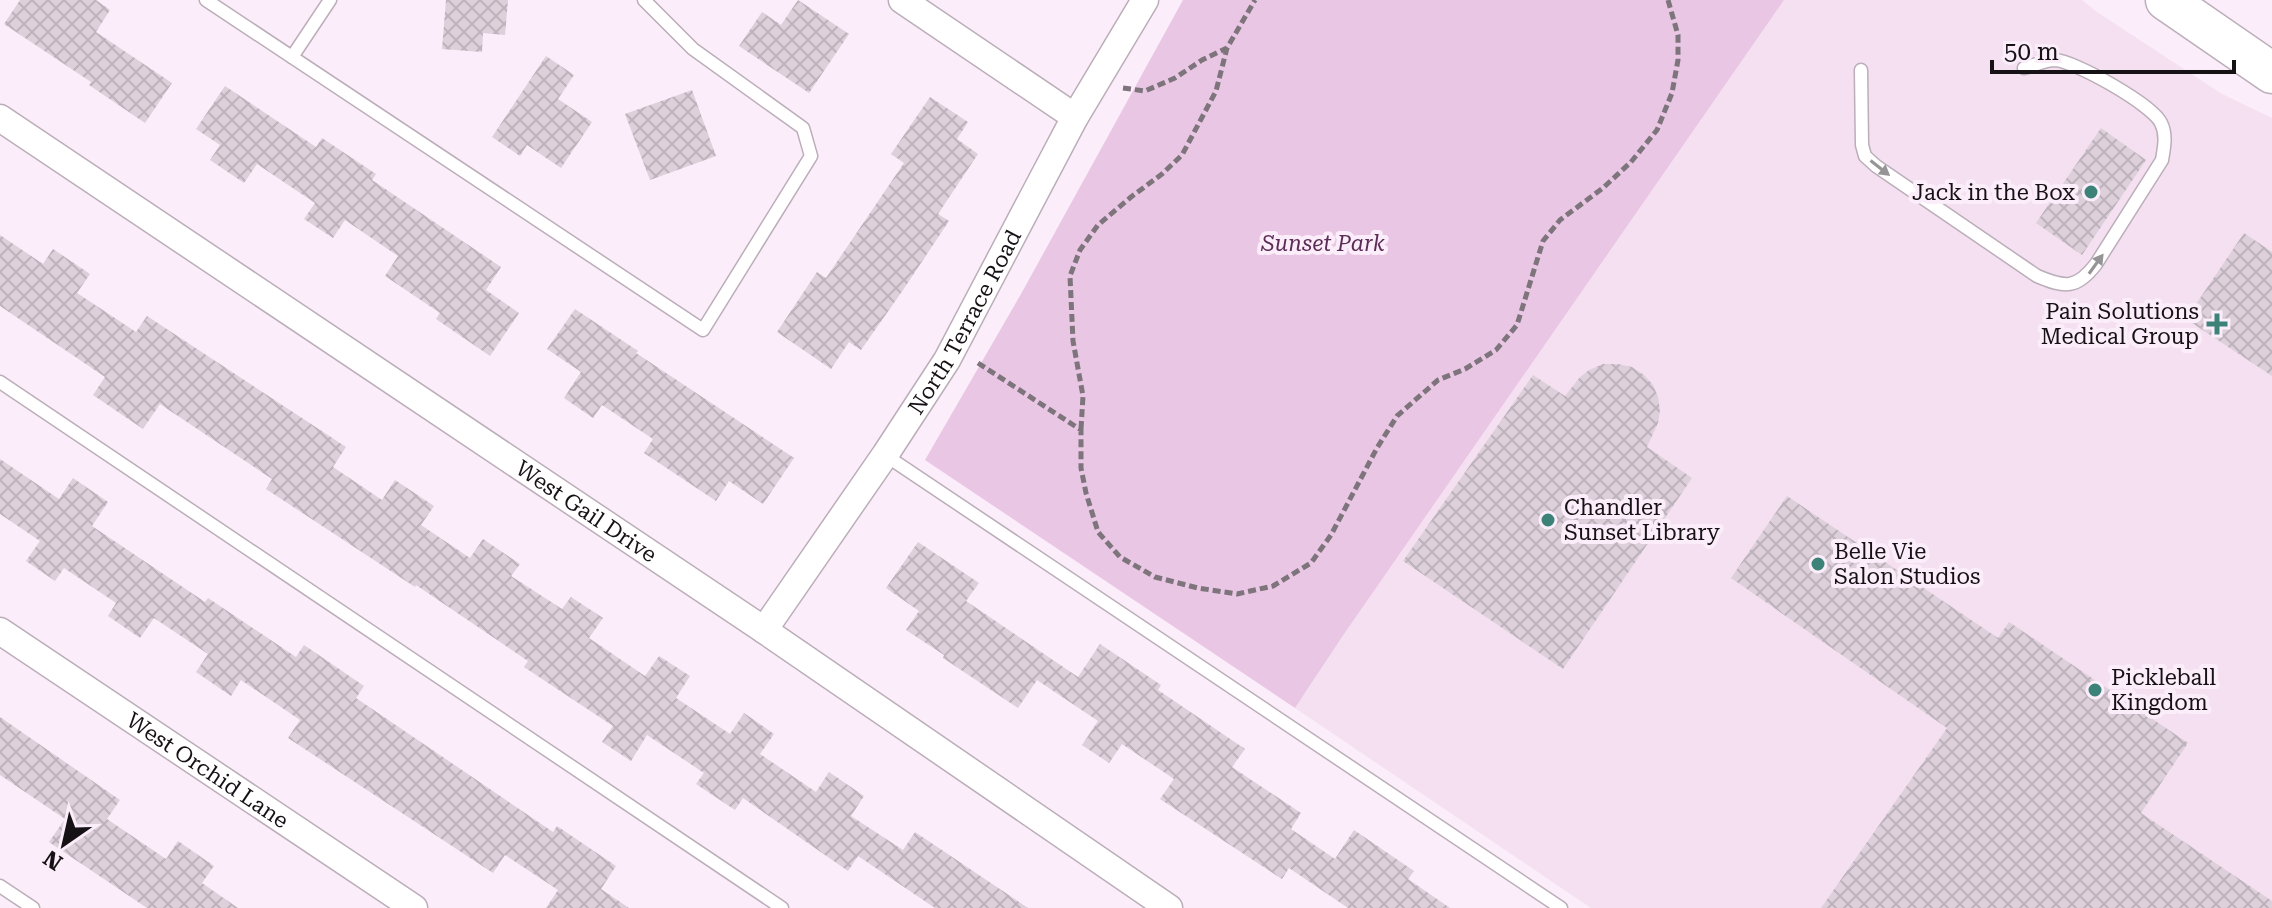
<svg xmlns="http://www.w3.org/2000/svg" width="2272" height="908" viewBox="0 0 2272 908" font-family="'Roboto Serif',serif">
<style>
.built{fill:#f4e0f1}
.park{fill:#e9c6e4}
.building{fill:url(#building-cross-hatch)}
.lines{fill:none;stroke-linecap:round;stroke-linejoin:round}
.service-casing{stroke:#bbaeb9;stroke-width:15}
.minor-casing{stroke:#bbaeb9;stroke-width:29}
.primary-casing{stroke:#bbaeb9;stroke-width:43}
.path{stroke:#7d747c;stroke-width:5;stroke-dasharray:8 4;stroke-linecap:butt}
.service{stroke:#fff;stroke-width:12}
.minor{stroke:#fff;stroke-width:26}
.primary{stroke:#fff;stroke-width:40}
.oneway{fill:#969496}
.poi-dot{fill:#3d8278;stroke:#fbedf9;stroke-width:3}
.labels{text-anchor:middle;stroke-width:8;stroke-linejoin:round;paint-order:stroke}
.poi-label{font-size:22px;fill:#161115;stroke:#fbedf9;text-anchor:start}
.park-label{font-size:22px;font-style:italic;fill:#5b2d56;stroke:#fbedf9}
.street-label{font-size:22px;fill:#161115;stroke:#fbedf9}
</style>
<defs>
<pattern id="building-cross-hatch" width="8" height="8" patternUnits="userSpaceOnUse" patternTransform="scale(2)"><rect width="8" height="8" fill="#ddd0db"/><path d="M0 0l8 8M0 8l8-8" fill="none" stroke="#bdb2bb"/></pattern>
</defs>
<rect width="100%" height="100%" fill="#fbedf9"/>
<path class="built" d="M1784,0h298l15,12 125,82 50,24v790h-681l-296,-200 47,-71z"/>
<path class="park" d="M1183,0h601l-442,637 -47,71 -370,-248 96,-166z"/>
<g class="building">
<path d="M20,0h76l14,10 -14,22 76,51 -27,40 -56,-38 2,-3 -87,-58z"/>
<path d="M446,0h62l-3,35 -22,-2 -1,19 -40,-3z"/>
<path d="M798,0l51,34 -40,59 -70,-47 23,-34 19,13z"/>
<path d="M546,56l28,19 -16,24 34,23 -31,46 -34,-23 -7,11 -28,-19z"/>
<path d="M225,86l91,61 6,-9 54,36 -4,6 129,87 -15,23 33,23 -29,43 -54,-37 4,-6 -55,-37 13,-20 -53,-36 -12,18 -29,-19 11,-16 -58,-39 -13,19 -34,-23 10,-15 -24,-16z"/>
<path d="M692,90l24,66 -66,24 -25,-66z"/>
<path d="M930,97l38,25 -11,17 21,15 -40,60 11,7 -46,69 -42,60 -12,-8 -18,27 -54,-37 40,-60 9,6 78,-115 -13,-9z"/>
<path d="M2101,128l45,32 -64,95 -46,-32z"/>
<path d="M2244,233l28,19v124l-86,-57z"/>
<path d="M0,235l43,29 10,-15 37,25 -13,19 59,39 11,-16 199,131 -13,20 49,33 13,-20 39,26 -13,19 49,33 13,-19 37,25 -9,12 51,33 9,-12 32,21 -14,20 56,38 14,-20 31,20 -14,22 54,36 14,-21 30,21 -14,20 56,38 13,-20 35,24 -13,20 52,34 12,-18 113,76h-93l-77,-52 -10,15 -105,-73 -8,12 -39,-26 8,-11 -57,-38 -16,26 -29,-19 11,-16 -89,-59 4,-6 -112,-76 -1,2 -149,-98 6,-10 -112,-75 -17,25 -50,-34 12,-18 -105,-71z"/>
<path d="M575,309l63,42 -2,2 158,105 -31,46 -34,-23 -13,20 -72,-48 9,-14 -51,-34 -9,13 -29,-20 17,-26 -34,-23z"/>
<path d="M1603,364h15l14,3 12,8 9,10 5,12 2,13 -2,13 -11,24 45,31 -129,191 -160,-108 130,-186 32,21 15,-19 9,-7z"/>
<path d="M0,459l59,40 14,-21 35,24 -16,24 113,76 3,-4 88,59 8,-12 60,41 -8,12 197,134 4,-6 59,40 -15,23 28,19h-83l12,-18 -53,-35 -12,18 -205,-135 12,-18 -59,-40 -10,16 -35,-24 12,-18 -54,-36 -14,20 -32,-22 8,-13 -52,-35 -9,13 -29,-20 14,-20 -40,-27z"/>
<path d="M1787,496l211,142 11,-16 179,121 -47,70 131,88v7h-451l126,-180 -216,-150z"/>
<path d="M918,542l61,41 -13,18 112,76 22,-33 61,41 -3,5 87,59 -13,18 69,46 -10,16 44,30 19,-29 60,41 -6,8 42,29h-102l-59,-40 -7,11 -122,-80 14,-20 -52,-35 -13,19 -27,-18 16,-24 -61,-41 -19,28 -75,-50 1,-3 -38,-25 13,-19 -33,-23z"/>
<path d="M0,717l120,83 -13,19 59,40 12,-18 36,25 -12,17 36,25h-91l-98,-66 16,-23 -65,-44z"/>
</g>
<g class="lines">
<defs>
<g id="service">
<path d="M206,0l497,330 108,-174 -8,-28 -110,-79 -49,-49"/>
<path d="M292,57l38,-57"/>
<path d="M1861,70l1,75 3,11 11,10 161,110c28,12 40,13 59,-12l66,-104c2,-12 5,-25 -1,-37 -8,-18 -86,-62 -106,-63 -10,0 -22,6 -31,8"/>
<path d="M0,382l782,526"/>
<path d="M885,455l676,453"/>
<path d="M0,886l33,22"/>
</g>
<g id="minor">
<path d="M902,0l173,117"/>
<path id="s1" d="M0,118l764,512 405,278"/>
<path id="s2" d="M764,630l121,-175 62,-95 128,-243 70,-117"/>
<path id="s3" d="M0,631l414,277"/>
</g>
<path id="primary" d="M2166,0l106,73"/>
</defs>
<use href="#service" class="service-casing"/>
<use href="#minor" class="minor-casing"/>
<use href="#primary" class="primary-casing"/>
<g class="path">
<path d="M1123,88l22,3 30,-13 27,-18 25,-12 28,-48"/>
<path d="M978,363l103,67v38l5,25 12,39 22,25 35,20 43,11 39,6 36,-8 38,-23 20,-28 46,-87 20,-32 41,-36 27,-11 31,-19 21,-25 26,-84 17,-21 43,-32 28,-26 26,-32 15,-37 6,-33v-25l-10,-35"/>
<path d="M1081,429l2,-33 -10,-55 -3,-65 10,-26 18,-25 33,-28 31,-23 20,-19 34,-64 11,-43"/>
</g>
<use href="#service" class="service"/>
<use href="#minor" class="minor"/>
<use href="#primary" class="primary"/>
</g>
<defs><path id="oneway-solid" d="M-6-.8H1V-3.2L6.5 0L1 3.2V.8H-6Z" transform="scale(2)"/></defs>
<g class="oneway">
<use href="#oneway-solid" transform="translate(1880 168) rotate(38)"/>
<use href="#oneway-solid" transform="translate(2096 264) rotate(-54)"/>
</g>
<g class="poi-dot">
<circle cx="2091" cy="192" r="8"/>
<path d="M2213 312h8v8h8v8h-8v8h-8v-8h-8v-8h8z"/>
<circle cx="1548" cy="520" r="8"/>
<circle cx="1818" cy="564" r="8"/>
<circle cx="2095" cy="690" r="8"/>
</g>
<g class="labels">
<g class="poi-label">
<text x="2075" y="200" text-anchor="end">Jack in the Box</text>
<text x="2199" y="319" text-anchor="end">Pain Solutions<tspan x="2199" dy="25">Medical Group</tspan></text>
<text x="1564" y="515">Chandler<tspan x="1564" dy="25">Sunset Library</tspan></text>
<text x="1834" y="559">Belle Vie<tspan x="1834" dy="25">Salon Studios</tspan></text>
<text x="2111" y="685">Pickleball<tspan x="2111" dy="25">Kingdom</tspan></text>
</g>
<g class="park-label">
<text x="1323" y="251">Sunset Park</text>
</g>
<g class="street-label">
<text dy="8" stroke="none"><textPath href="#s2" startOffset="368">North Terrace Road</textPath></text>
<text dy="8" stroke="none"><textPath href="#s1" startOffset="706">West Gail Drive</textPath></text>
<text dy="8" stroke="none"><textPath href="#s3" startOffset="250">West Orchid Lane</textPath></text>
</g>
</g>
<g transform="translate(64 844) rotate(214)" stroke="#fbedf9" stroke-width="6" paint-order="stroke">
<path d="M0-6L14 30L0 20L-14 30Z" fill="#161115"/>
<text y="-12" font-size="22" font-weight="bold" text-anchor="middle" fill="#161115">N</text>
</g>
<path d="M1992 60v12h242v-12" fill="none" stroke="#161115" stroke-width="4"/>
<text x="2004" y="60" font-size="24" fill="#161115" stroke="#fbedf9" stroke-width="6" paint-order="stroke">50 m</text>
</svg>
